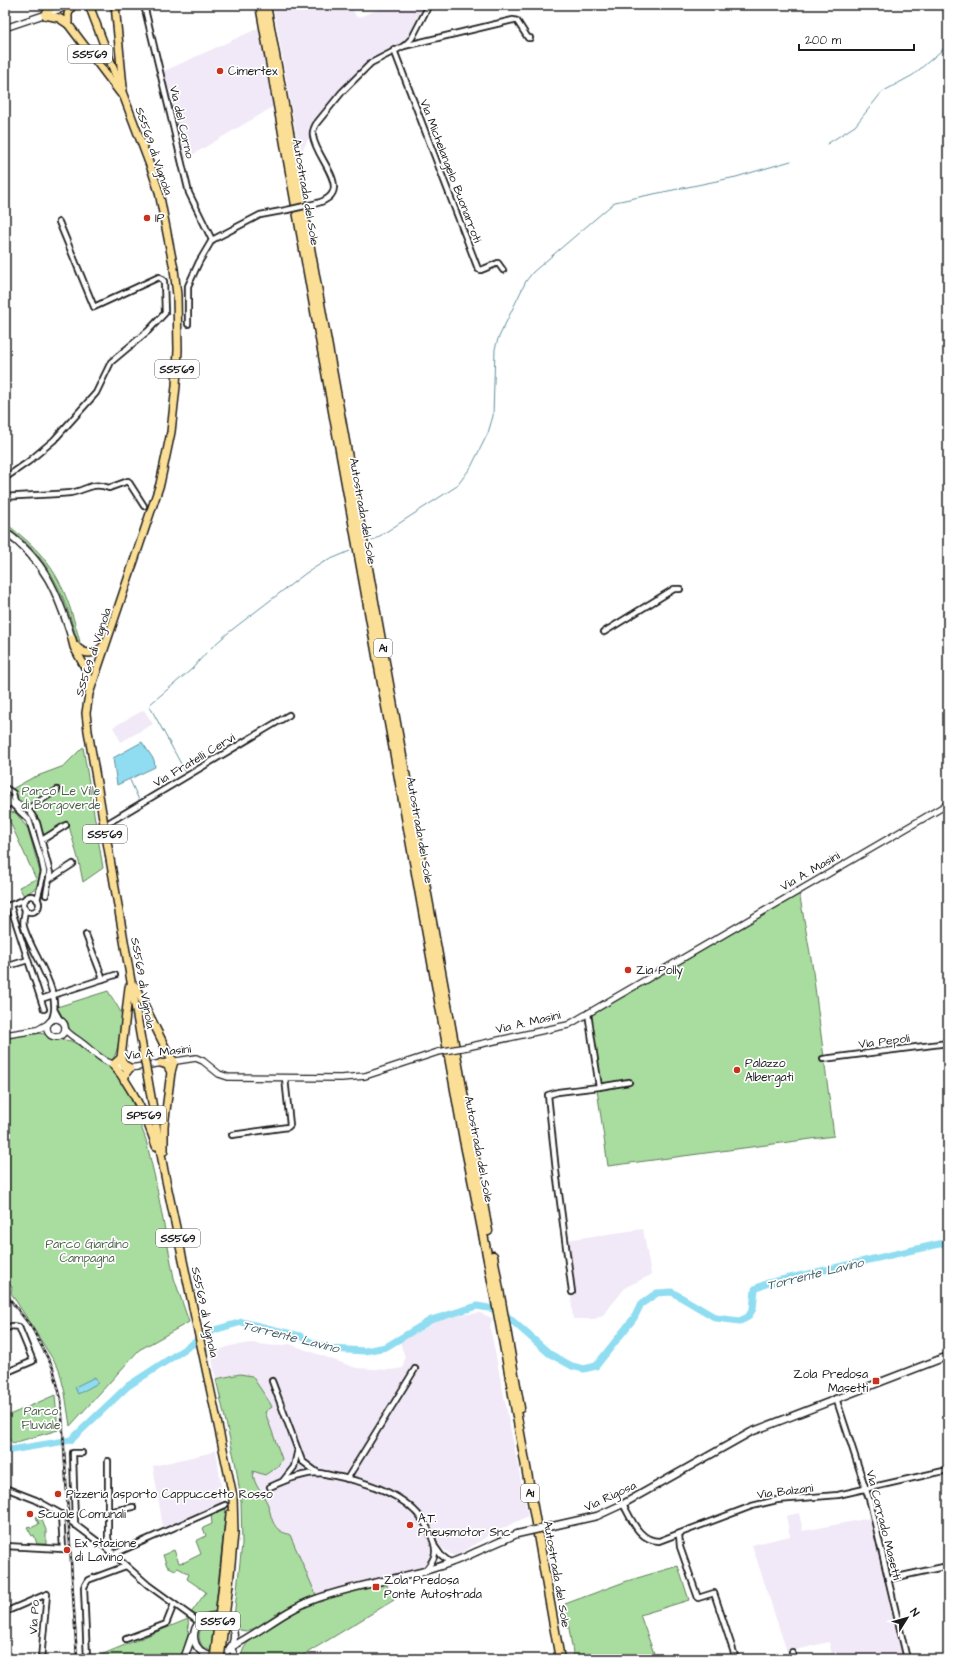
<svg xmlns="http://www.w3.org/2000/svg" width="953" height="1664" viewBox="0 0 953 1664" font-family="'Architects Daughter',sans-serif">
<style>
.built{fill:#f1e9f7}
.green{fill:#a9dd9f;stroke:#627c5e}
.water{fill:#90ddf1;stroke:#62909c}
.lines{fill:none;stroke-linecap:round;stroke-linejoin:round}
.stream{stroke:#62909c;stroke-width:1}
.river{stroke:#90ddf1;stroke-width:7}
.minor-casing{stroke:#1c1c1c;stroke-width:8}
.tertiary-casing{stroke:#1c1c1c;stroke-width:8}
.secondary-casing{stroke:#1c1c1c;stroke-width:9}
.trunk-casing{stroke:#1c1c1c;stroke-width:10}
.motorway-casing{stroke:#1c1c1c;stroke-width:11}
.minor{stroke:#fff;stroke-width:4.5}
.tertiary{stroke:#fff;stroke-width:5.5}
.secondary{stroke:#fff;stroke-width:6}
.trunk{stroke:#fbdf96;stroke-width:7}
.motorway{stroke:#fbdf96;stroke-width:8}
.rail-casing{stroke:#1c1c1c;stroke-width:2.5}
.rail{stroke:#fff;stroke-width:1;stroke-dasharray:3;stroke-linecap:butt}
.minor-bridge-casing{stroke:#1c1c1c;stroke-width:8;stroke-linecap:butt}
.tertiary-bridge-casing{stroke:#1c1c1c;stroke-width:8;stroke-linecap:butt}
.secondary-bridge-casing{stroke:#1c1c1c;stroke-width:9;stroke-linecap:butt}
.trunk-bridge-casing{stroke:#1c1c1c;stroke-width:10;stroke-linecap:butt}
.minor-bridge{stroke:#fff;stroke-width:4.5}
.tertiary-bridge{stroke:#fff;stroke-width:5.5}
.secondary-bridge{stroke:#fff;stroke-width:6}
.trunk-bridge{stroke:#fbdf96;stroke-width:7}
.poi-dot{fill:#c8321e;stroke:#fff;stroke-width:1.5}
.labels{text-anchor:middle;stroke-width:3.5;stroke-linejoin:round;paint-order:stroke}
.shield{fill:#fff;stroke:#606060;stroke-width:1}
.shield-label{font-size:11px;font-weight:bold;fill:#1c1c1c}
.poi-label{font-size:12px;fill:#1c1c1c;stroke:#fff;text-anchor:start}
.street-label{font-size:12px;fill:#1c1c1c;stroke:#fff}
.park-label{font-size:12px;fill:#4d604a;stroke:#fff}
.water-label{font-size:13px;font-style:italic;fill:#456067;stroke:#fff}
</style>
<rect width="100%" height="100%" fill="#fff"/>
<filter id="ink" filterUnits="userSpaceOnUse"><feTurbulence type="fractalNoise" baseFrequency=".025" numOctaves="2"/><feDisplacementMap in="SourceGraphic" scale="8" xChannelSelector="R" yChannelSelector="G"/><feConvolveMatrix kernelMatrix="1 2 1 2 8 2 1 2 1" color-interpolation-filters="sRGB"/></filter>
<g filter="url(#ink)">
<g class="built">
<path d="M273,5h77l7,13 33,-13h29l4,15 -13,23 -43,22 -28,32 -27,35 -12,23z"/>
<path d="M259,28l14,79 -91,54 -20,-89z"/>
<path d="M144,710l9,14 -32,18 -8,-15z"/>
<path d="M643,1229l8,46 -25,12 -22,27 -9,5h-22l-7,-79z"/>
<path d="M480,1313l12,5 -2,9 38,189 -40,20 -33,21 -18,-12 -4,15 -8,9 -108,28 -27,-62 -10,-4 -6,-8 -5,-8 -1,-9 -15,-27v-8l6,1 23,-13 -17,-47 -25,-38 -24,5 -5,-26 19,-7 21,-3 25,3 14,-2 66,24 34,2 13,-2 2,-11 -5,-15 41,-23 15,-4z"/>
<path d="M216,1450l6,42 -1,14 -57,28 -11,-68 56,-13z"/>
<path d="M799,1513l4,18 67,-13 33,137 -15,4h-55l-4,-17 -42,10 -35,-107 38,-9 -4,-20z"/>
</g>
<g class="green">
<path d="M5,523c49,36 60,62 75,119l-3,-2c-12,-45 -30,-88 -72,-113z"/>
<path d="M83,747l20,121 -20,14 -4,-20 -10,-36 -25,15c-3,-11 -5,-22 -13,-30 -8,-9 -13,-6 -16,-20l-3,-2 20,-11 32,-12z"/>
<path d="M5,811l11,2 12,16 12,43 -3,15 -13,9 -5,-9 17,-8z"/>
<path d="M799,892l13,72 22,172 -226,30 -22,-153z"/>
<path d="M108,991c4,7 10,15 13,22 3,8 -3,41 -9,47h-4l-38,-29 -2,-9 -9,-8 -2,-7z"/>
<path d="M35,1033l10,1 6,4 20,3 41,22 19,36 15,41 9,38 19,100 15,44 -50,28 -69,76 -5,-33 -6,-24 -48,-76 1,-6 -7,-9v-240z"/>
<path d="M240,1374l12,2 18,27 2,4 -7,5 17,47 -4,7 -13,9 -12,-4c0,15 10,21 15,34 3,9 3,18 11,25 3,3 8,3 11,5l27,62 68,-16 9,19 -97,59 -56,-1c2,-16 12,-20 25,-28l-4,-4 -16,5 -6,-1 -6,-13 8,-73 -1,-43 -5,-35 -20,-87z"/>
<path d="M55,1395l3,35 -45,13 -7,-6 -1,-20z"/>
<path d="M226,1509l-11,104 -15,3 -9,-3 15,-21 -19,-13 2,-5 -11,-6 -3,2 -8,-4 -4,-11 11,-5 5,13 6,-1 16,-8 -5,-13 10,-5 -3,-8 9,-4 -1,-10z"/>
<path d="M40,1515l6,15v14h-9l-3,-9 -2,1 -5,-9 3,-1 1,2 8,-4 -3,-7z"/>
<path d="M678,1566l11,34 -49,15 16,44h-82l-9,-55 62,-23z"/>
<path d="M188,1619c2,15 -2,27 -8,40h-89z"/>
<path d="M214,1621l-3,30 -8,-4c-8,-11 -3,-24 11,-26z"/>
</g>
<g class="water">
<path d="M142,742l12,18 1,7 -38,18 -4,-27z"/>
<path d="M95,1377l3,6 -20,11 -3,-7z"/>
</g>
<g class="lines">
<g class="stream">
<path d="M827,144l28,-18 27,-34 31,-17 35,-30"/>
<path d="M372,541l85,-55 14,-19 17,-34 5,-17 2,-67 3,-10 28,-58 7,-9 82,-70 121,-25 55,-16"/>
<path d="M211,648l18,-16 77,-59 18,-11 26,-11"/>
<path d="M186,773l-37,-68 43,-36 14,-16"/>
<path d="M130,780l9,20"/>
<path d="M118,813l63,-37"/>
</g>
<path class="river" d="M5,1451l66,-11 57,-54 86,-56 28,-8 58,14 11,6 21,7 33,2 21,-4 45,-27 46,-14 23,4 50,44 22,12 12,3 12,-3 38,-48 7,-14 16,-11 15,-1 44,26 24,3 8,-4 5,-8 2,-20 13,-6 180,-41"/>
<defs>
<g id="minor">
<path d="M144,5l45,188 23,47"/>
<path d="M404,46l109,-26 4,1 11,17h2"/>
<path d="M394,50l84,219 3,1 17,-7 5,7"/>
<path d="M309,205c52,-9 7,-44 4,-69 -1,-5 1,-8 3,-12l26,-32 29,-29 33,-17 8,-8 17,-33"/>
<path d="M188,324v-38l11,-24 13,-22 48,-25 27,-5"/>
<path d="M5,478l23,-16 26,-22 42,-47 15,-31 37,-31 17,-18 -1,-32 -5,-4 -65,30 -35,-85"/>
<path d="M5,497c22,-2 44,-2 65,-4 16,-2 21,-12 39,-5l19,-7 16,25"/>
<path d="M604,632l70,-43h6"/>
<path d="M7,789l6,4 2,9 15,10 7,11 13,50 -4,22"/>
<path d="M5,794l3,3 2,5 -5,6"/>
<path d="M10,802l19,18 12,38 3,14 -7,28"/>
<path d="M26,810l31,-20"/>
<path d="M110,822l179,-107"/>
<path d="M42,840l24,-15"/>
<path d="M50,879l23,-15"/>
<circle cx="31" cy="904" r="8"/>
<path d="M10,905l34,104"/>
<path d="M5,907l21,-8"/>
<path d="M25,909c0,6 -3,12 -1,18 7,26 41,67 27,94"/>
<path d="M86,935l17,44"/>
<path d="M5,967l23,-7"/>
<path d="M41,999l74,-24"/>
<path d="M55,1011l5,9"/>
<path d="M823,1059l125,-16"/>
<path d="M599,1087l30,-5"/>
<path d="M232,1135l56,-8 2,-2 -5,-47"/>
<path d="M572,1292l-16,-121 -8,-76 10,-3 41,-5 -11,-74"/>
<path d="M5,1329l7,-3 7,1 14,34 -28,12"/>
<path d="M272,1381l30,80 16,12"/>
<path d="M836,1398l34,104 37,157"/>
<path d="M108,1461v77"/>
<path d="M347,1479l68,-110"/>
<path d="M283,1481l11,-14 3,-14"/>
<path d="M270,1487c15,-7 32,-14 49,-14 7,1 15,3 21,4 35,7 75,21 90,56 8,17 7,24 -5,38"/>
<path d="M5,1488l31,12 25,14 44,33 43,38 51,37"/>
<path d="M623,1504c9,16 16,37 36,37l93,-35 25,-6 61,-5 110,-25"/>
<path d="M108,1512l25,-5"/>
<path d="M75,1525l-2,-72h9"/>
<path d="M679,1534l1,13 18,51 16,-5 22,66"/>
<path d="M103,1545l5,-7 4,15"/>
<path d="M5,1546l58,3 -2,-35"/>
<path d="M436,1548l5,7 10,8"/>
<path d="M114,1554l111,-49"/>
<path d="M888,1579l60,-13"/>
<path d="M5,1612l42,-18 -6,65"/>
<path d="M126,1639l40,-15 8,-20"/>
<path d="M792,1652l2,7"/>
<path d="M87,1659l-3,-72 4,-7 38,-14"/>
</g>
<g id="tertiary">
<path d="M5,28l68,-23"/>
<circle cx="56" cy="1028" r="9"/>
<path d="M65,1029c4,6 11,9 17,14 18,14 23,22 48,25l66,-10 7,3 16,13 9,3 113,1 24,-2 73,-24"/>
<path d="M5,1035l32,-5 11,-6"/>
<path d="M467,1047l101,-22 380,-221"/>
<path d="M231,1647l5,12"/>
<path d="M222,1655l11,4"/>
</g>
<g id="secondary">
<path d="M5,532c40,28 53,62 67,107"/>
<path d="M597,1516l26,-12 128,-72 197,-76"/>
<circle cx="214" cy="1636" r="20"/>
<path d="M231,1647c28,-14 52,-36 82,-47 54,-20 110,-22 163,-48"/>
<path d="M184,1659l8,-23"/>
</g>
<g id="trunk">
<path d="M72,5l-4,9v10l53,70"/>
<path d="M89,5l62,163 8,24 15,77 3,26 1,55 -2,36 -5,46 -11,52 -71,210 -3,19 2,18 56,326"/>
<path d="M115,5l8,82"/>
<path d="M45,15l14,3 9,6"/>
<path d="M45,15l8,-10"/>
<path d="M72,639l2,8 13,24 2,17"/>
<path d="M76,646c9,11 21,8 29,-2"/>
<path d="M135,986l35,71 4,4 -3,11"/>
<path d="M121,1058l-8,7c18,19 35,56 43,81"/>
<path d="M161,1063l6,2 4,7 -7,54v25"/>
<path d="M147,1074l17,97 69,325 1,37 -5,51"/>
<path d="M124,1080l2,-7 4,-5 -6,-3 -3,-7 8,-71"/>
<path d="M223,1584l7,-70"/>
</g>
<g id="motorway">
<path d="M260,5l204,1135c36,172 65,346 96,519"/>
<path d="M266,5l222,1226"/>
<path d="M493,1256l27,152"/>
</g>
</defs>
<use href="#minor" class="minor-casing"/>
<use href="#tertiary" class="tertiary-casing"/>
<use href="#secondary" class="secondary-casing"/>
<use href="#trunk" class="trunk-casing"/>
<use href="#motorway" class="motorway-casing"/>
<use href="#minor" class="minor"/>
<use href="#tertiary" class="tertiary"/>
<use href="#secondary" class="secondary"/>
<use href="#trunk" class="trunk"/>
<use href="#motorway" class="motorway"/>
<defs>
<path id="rail" d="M5,1293l27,35 21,40 8,31 16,260"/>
</defs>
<use href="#rail" class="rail-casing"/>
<use href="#rail" class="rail"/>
<defs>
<path id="minor-bridge" d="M287,210l22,-5"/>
<path id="tertiary-bridge" d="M438,1052l29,-5"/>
<path id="secondary-bridge" d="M476,1552l41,-18 80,-18"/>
<g id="trunk-bridge">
<path d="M144,1057l3,17"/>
<path d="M214,1659l9,-75"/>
<path d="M220,1659l9,-75"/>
</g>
</defs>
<use href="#minor-bridge" class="minor-bridge-casing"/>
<use href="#tertiary-bridge" class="tertiary-bridge-casing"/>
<use href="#secondary-bridge" class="secondary-bridge-casing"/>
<use href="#trunk-bridge" class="trunk-bridge-casing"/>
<use href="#minor-bridge" class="minor-bridge"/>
<use href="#tertiary-bridge" class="tertiary-bridge"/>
<use href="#secondary-bridge" class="secondary-bridge"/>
<use href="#trunk-bridge" class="trunk-bridge"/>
</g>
</g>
<g class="poi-dot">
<circle cx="220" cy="71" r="4"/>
<circle cx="147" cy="218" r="4"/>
<circle cx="628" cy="970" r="4"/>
<circle cx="737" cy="1070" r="4"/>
<rect x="872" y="1377" width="8" height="8" rx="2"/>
<circle cx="58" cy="1494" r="4"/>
<circle cx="30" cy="1514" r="4"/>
<circle cx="410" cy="1525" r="4"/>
<circle cx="67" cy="1550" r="4"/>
<rect x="372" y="1583" width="8" height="8" rx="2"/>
</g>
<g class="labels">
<g class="shield">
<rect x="68" y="45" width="44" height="18" rx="3"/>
<rect x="155" y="360" width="44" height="18" rx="3"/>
<rect x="374" y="639" width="18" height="18" rx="3"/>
<rect x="83" y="825" width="44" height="18" rx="3"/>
<rect x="122" y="1106" width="44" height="18" rx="3"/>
<rect x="156" y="1229" width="44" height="18" rx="3"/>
<rect x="521" y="1484" width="18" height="18" rx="3"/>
<rect x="196" y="1612" width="44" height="18" rx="3"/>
</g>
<g class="shield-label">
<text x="90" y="58">SS569</text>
<text x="177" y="373">SS569</text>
<text x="383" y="652">A1</text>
<text x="105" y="838">SS569</text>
<text x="144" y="1119">SP569</text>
<text x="178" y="1242">SS569</text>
<text x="530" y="1497">A1</text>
<text x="218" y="1625">SS569</text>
</g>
<g class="poi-label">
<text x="228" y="75">Cimertex</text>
<text x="155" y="222">IP</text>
<text x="636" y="974">Zia Polly</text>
<text x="745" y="1067">Palazzo<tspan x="745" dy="14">Albergati</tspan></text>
<text x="868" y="1378" text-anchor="end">Zola Predosa<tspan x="868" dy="14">Masetti</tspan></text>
<text x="66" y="1498">Pizzeria asporto Cappuccetto Rosso</text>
<text x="38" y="1518">Scuole Comunali</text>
<text x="418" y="1522">A.T.<tspan x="418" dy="14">Pneusmotor Snc</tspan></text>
<text x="75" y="1547">Ex stazione<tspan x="75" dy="14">di Lavino</tspan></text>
<text x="384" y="1584">Zola Predosa<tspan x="384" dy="14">Ponte Autostrada</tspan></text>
</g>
<g class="street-label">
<text transform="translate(182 122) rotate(77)" y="4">Via del Corno</text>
<text transform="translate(154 151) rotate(71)" y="4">SS569 di Vignola</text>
<text transform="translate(451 171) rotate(69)" y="4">Via Michelangelo Buonarroti</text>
<text transform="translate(306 192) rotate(80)" y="4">Autostrada del Sole</text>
<text transform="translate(363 511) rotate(80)" y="4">Autostrada del Sole</text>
<text transform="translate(93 652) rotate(-72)" y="4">SS569 di Vignola</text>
<text transform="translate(194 760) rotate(-31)" y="4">Via Fratelli Cervi</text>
<text transform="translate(420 830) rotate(80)" y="4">Autostrada del Sole</text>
<text transform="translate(810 871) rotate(-30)" y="4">Via A. Masini</text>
<text transform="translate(143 983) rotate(80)" y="4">SS569 di Vignola</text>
<text transform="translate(528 1022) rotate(-13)" y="4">Via A. Masini</text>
<text transform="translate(884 1041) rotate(-7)" y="4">Via Pepoli</text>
<text transform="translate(158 1052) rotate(-6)" y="4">Via A. Masini</text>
<text transform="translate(479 1149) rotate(79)" y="4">Autostrada del Sole</text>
<text transform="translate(205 1312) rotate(78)" y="4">SS569 di Vignola</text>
<text transform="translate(785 1491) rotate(-7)" y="4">Via Balzani</text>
<text transform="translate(610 1496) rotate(-25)" y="4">Via Rigosa</text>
<text transform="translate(884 1525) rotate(76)" y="4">Via Corrado Masetti</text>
<text transform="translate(557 1574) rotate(80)" y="4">Autostrada del Sole</text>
<text transform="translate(34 1617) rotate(-87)" y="4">Via Po</text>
</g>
<g class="park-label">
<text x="61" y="795">Parco Le Ville<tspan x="61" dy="14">di Borgoverde</tspan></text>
<text x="87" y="1248">Parco Giardino<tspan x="87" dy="14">Campagna</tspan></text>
<text x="41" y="1415">Parco<tspan x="41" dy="14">Fluviale</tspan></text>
</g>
<g class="water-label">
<text transform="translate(815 1273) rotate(-14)" y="5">Torrente Lavino</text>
<text transform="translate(291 1336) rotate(14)" y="5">Torrente Lavino</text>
</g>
</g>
<rect width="953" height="1664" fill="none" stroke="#fff" stroke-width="20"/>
<rect x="10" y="10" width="933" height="1644" fill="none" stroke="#1c1c1c" stroke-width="1.5" filter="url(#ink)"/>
<g transform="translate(907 1618) rotate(53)" stroke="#ffffff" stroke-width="3" paint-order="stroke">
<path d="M0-3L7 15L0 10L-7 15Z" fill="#1c1c1c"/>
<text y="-6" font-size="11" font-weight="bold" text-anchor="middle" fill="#1c1c1c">N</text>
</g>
<path d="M799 44v6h115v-6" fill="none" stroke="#1c1c1c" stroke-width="2"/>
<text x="805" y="44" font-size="12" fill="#1c1c1c" stroke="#ffffff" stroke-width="3" paint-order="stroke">200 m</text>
</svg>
